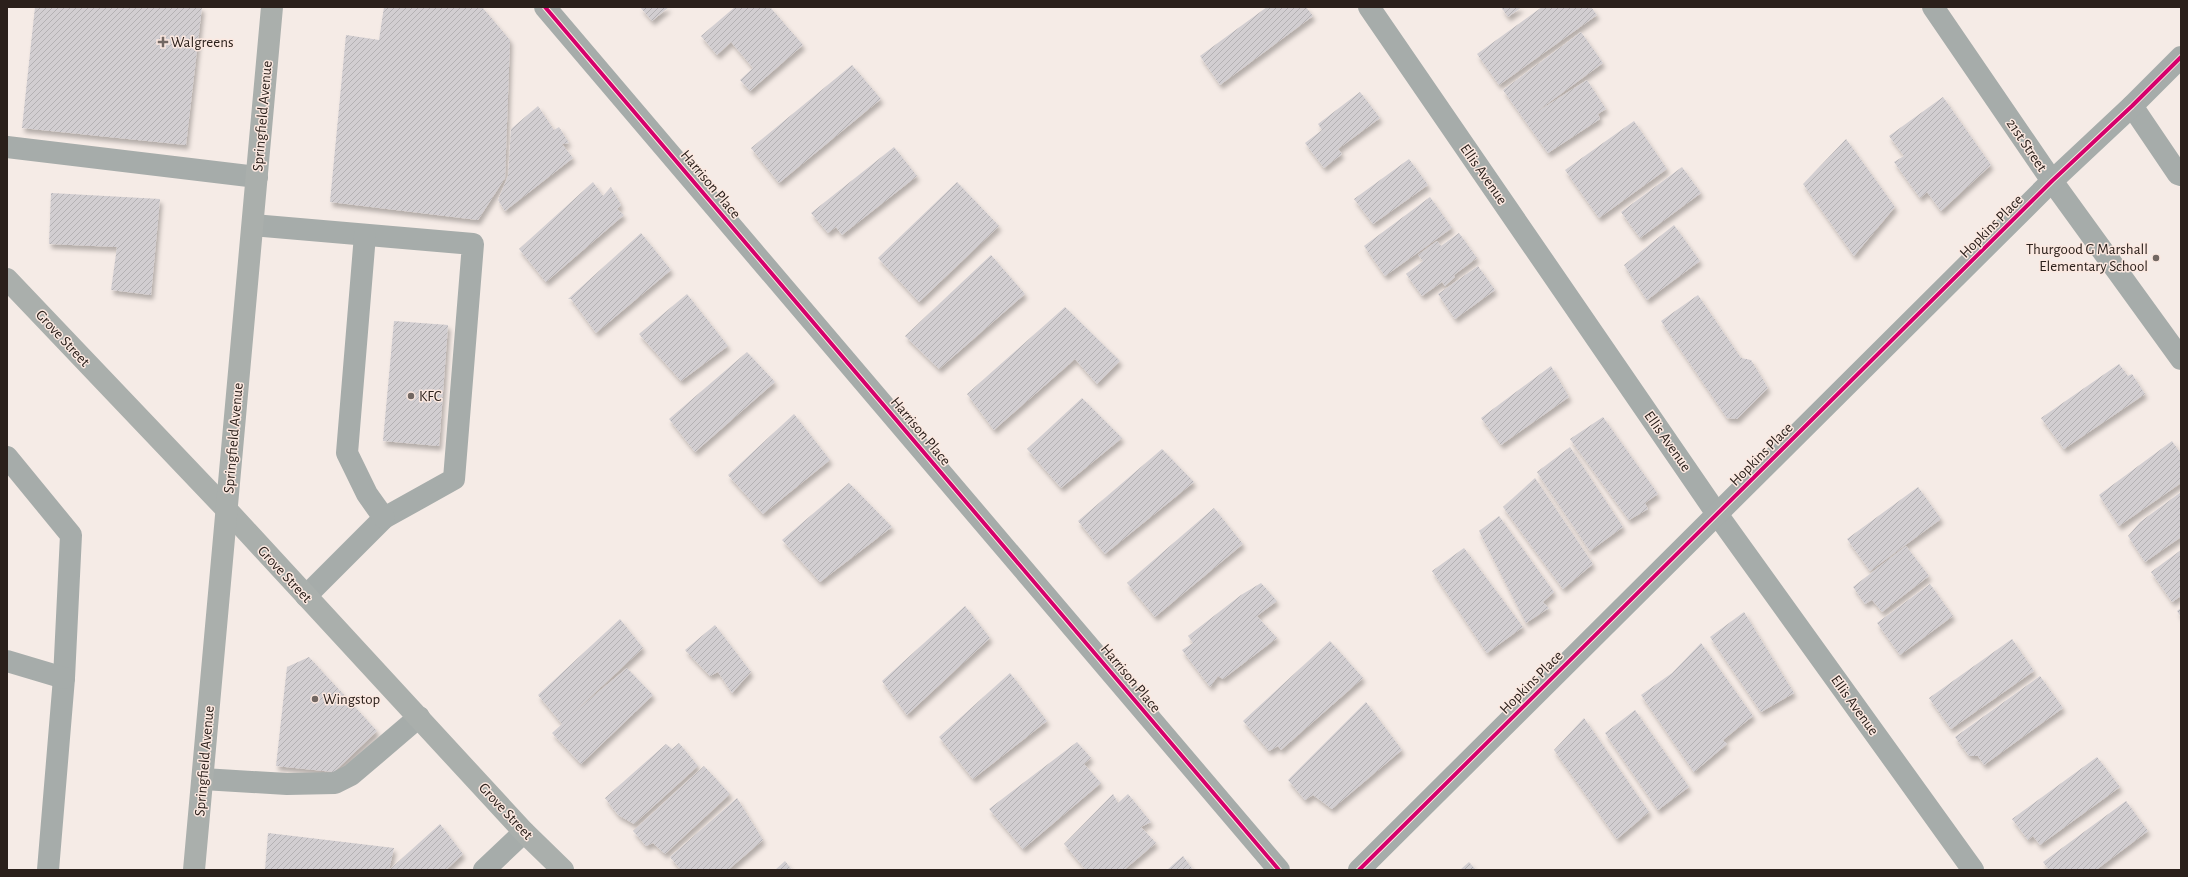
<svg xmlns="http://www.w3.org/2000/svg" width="2188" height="877" viewBox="0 0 2188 877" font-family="'Alegreya Sans',sans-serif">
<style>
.building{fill:url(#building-hatch);filter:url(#shadow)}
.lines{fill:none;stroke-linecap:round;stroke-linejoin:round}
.minor{stroke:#a6acaa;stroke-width:22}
.major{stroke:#aaafac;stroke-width:22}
.cycleway-casing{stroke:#fbe8e0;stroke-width:6}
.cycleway{stroke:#d6006c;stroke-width:4}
.poi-dot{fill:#726762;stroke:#fbe8e0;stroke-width:1.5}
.labels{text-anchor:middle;stroke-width:3;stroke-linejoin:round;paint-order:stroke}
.poi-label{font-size:15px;fill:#2b201b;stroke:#fbe8e0;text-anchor:start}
.street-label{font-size:15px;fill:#2b201b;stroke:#fbe8e0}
</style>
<defs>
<pattern id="building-hatch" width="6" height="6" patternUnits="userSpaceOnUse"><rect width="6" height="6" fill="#d2ced1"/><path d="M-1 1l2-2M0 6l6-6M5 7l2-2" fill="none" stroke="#b4b1b3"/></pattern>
<filter id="shadow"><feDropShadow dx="2.5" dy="4.5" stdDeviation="2" flood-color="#0004"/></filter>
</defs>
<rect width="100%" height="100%" fill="#f5ebe6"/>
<g class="building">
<path d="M35,7h167l-16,138 -164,-17z"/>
<path d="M384,7h98l28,33 -5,138 -27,42 -148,-18 16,-167 33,5z"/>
<path d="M640,7h29l-17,14z"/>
<path d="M735,7h35l33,38 -53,46 -10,-11 13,-12 -22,-26 -14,13 -16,-19z"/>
<path d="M1267,7h39l7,9 -93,69 -20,-29z"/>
<path d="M1501,7h21l-14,10z"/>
<path d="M1542,7h49l6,8 -98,70 -22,-31z"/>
<path d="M1581,32l22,31 -71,52 55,-35 19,29 -8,5 2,5 -52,34 -45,-63z"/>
<path d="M852,65l29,34 -102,84 -28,-35z"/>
<path d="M1360,92l20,26 -42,31 4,5 -18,14 -19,-25 17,-13 -4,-6z"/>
<path d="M1943,97l48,68 -50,46 -14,-19 -7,6 -26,-36 10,-6 -15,-20z"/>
<path d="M538,106l16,24 5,-3 10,16 -7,1 11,14 -68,53 -7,-11 10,-24 3,-47z"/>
<path d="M1634,121l33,48 -68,49 -34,-48z"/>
<path d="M1846,139l49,68 -41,49 -51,-72z"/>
<path d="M894,147l23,29 -75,59 -6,-8 -8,6 -17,-20z"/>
<path d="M1409,159l19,26 -55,39 -19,-25z"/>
<path d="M1682,167l19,26 -61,45 -19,-26z"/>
<path d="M593,182l10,14 8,-9 10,18 -4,4 7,6 -78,67 -27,-33z"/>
<path d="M957,182l42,44 -80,76 -41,-44z"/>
<path d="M51,193l109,6 -9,96 -40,-5 6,-43 -68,-3z"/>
<path d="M1430,197l22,31 -67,48 -21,-30z"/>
<path d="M1674,225l26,36 -53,39 -23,-35z"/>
<path d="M641,233l30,37 -75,63 -25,-34h-3z"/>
<path d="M1459,233l18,25 -23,17 1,2 -10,9 -3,-4 -20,14 -16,-22 17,-13 -5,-6 19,-14 4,5z"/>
<path d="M991,255l34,39 -86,75 -34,-33z"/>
<path d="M1478,266l17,24 -40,29 -17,-25z"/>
<path d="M687,294l41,52 -47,35 -42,-47z"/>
<path d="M1698,295l43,63 10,2 17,28 -31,31 -10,-1 -66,-97z"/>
<path d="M1065,307l55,54 -23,23 -22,-25 -81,71 -27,-36z"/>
<path d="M394,321l54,4 -9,121 -56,-5z"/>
<path d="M747,352l28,30 -80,70 -26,-33z"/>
<path d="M2119,364l9,12 4,-2 13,20 -81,55 -23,-31z"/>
<path d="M1551,366l18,31 -68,48 -20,-27z"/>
<path d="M1082,398l40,40 -61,50 -34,-39z"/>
<path d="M794,414l36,46 -67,54 -35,-39z"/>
<path d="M1603,417l55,77 -13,9 3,6 -19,11 -59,-81z"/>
<path d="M2172,441l9,13v29l-62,43 -20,-31z"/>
<path d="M1570,447l53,80 -33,24 -53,-79z"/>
<path d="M1162,449l32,33 -89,72 -27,-33z"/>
<path d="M1535,478l58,86 -30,25 -60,-82z"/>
<path d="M849,483l43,44 -72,55 -38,-42z"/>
<path d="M1918,487l23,32 -71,52 -23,-32z"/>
<path d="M2181,492v45l-36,25 -17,-26 12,-14z"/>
<path d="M1214,508l29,36 -88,73 -28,-34z"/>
<path d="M1499,516l55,76 -11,10 6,6 -23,15 -47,-92z"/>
<path d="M1906,546l23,30 -47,36 -10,-12 -7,4 -12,-17z"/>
<path d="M1464,548l59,79 -36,26 -55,-82z"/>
<path d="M2181,550v46l-9,6 -21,-30z"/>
<path d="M1261,583l16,18 -20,15 20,22 -54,41 -5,-3 -8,11 -28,-37 11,-7 -5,-7 53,-41z"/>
<path d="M1930,584l23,32 -53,39 -23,-32z"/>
<path d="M965,606l25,32 -83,77 -25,-34z"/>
<path d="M2181,608v9l-4,-6z"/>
<path d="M1744,612l50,81 -33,19 -51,-75z"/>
<path d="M620,619l23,29 -72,67 56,-47 26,27 -72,69 -29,-31 10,-9 -24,-29z"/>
<path d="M715,625l36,47 -19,21 -14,-21 -8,4 -25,-26z"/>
<path d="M2012,639l22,32 -83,58 -22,-31z"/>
<path d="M1330,641l33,37 -82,72 -3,-4 -9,5 -26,-30z"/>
<path d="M1701,643l52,73 -30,24 4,4 -33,28 -53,-77 31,-22z"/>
<path d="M309,657l68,74 -43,41 -58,-6 11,-99z"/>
<path d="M1010,673l37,48 -74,58 -34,-42z"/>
<path d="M2040,676l23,32 -79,57 -6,-9h-9l-14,-19z"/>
<path d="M1366,702l36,48 -70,59 -19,-14 -8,5 -17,-20z"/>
<path d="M1635,710l54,77 -31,23 -53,-77z"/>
<path d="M1584,718l65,94 -32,27 -63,-89z"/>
<path d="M1077,742l14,16 -7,6 17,19 -78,66 -34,-40z"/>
<path d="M679,743l19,23 -64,58 -16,-9 -13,-17 61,-54 6,5z"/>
<path d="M2097,757l23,30 -80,58 -7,-9 -5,4 -16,-21z"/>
<path d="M704,766l26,28 -65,60 -12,-11 -7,3 -13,-15z"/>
<path d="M1113,794l5,9 10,-9 23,28 -10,5 15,16 -32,27h-38l-22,-26z"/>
<path d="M737,798l26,42 -35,30h-47l-11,-13z"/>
<path d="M2126,801l22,30 -52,39h-47l-6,-8z"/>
<path d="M440,824l23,30 -17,16h-181l3,-37 126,15 -5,22z"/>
<path d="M1183,856l10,14h-26z"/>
<path d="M785,861l7,9h-17z"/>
<path d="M1469,862l7,8h-16z"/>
</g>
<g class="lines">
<g class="minor">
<path d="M545,7l734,863"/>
<path d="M1369,7l348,507 256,356"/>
<path d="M1933,7l119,174 129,178"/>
<path d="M2132,106l46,68 3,1"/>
<path d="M7,147l250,30"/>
<path d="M253,225l220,19 -19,235 -70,39 -78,78"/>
<path d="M365,235l-18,218 20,41 17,24"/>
<path d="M7,457l64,78 -7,143 -16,192"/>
<path d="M7,661l57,17"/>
<path d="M203,779l84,5 48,-1 16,-8 68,-58"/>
<path d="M484,870l40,-38"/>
<path d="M1359,870l693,-689 80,-75 49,-49"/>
</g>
<g class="major">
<path d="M7,279l220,231 297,322 39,38"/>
<path d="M194,870l78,-863"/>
</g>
<defs>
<g id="cycleway">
<path d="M545,7l734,863"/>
<path d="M1359,870l693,-689 80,-75 49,-49"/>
</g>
</defs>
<use href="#cycleway" class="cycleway-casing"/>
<use href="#cycleway" class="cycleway"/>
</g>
<g class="poi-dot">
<path d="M161 36h4v4h4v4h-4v4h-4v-4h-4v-4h4z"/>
<circle cx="2156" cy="258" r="4"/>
<circle cx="411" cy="396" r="4"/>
<circle cx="315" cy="699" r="4"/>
</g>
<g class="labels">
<g class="poi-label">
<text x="171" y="47">Walgreens</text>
<text x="2148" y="254" text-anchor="end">Thurgood G Marshall<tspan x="2148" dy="17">Elementary School</tspan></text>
<text x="419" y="401">KFC</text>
<text x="323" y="704">Wingstop</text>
</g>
<g class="street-label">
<text transform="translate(262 116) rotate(-85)" y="5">Springfield Avenue</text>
<text transform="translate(2027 145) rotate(56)" y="5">21st Street</text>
<text transform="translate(1484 174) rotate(55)" y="5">Ellis Avenue</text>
<text transform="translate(711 184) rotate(50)" y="5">Harrison Place</text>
<text transform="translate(1991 226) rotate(-45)" y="5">Hopkins Place</text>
<text transform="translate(63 338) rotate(47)" y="5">Grove Street</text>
<text transform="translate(921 431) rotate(50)" y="5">Harrison Place</text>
<text transform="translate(233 438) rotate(-85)" y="5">Springfield Avenue</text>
<text transform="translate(1668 441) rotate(55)" y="5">Ellis Avenue</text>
<text transform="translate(1761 454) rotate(-45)" y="5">Hopkins Place</text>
<text transform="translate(285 574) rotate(47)" y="5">Grove Street</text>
<text transform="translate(1131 678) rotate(50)" y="5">Harrison Place</text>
<text transform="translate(1531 682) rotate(-45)" y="5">Hopkins Place</text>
<text transform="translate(1855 705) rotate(54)" y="5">Ellis Avenue</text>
<text transform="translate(204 761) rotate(-85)" y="5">Springfield Avenue</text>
<text transform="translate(506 811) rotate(47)" y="5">Grove Street</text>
</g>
</g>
<rect width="2188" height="877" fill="none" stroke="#2b201b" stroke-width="16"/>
</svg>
